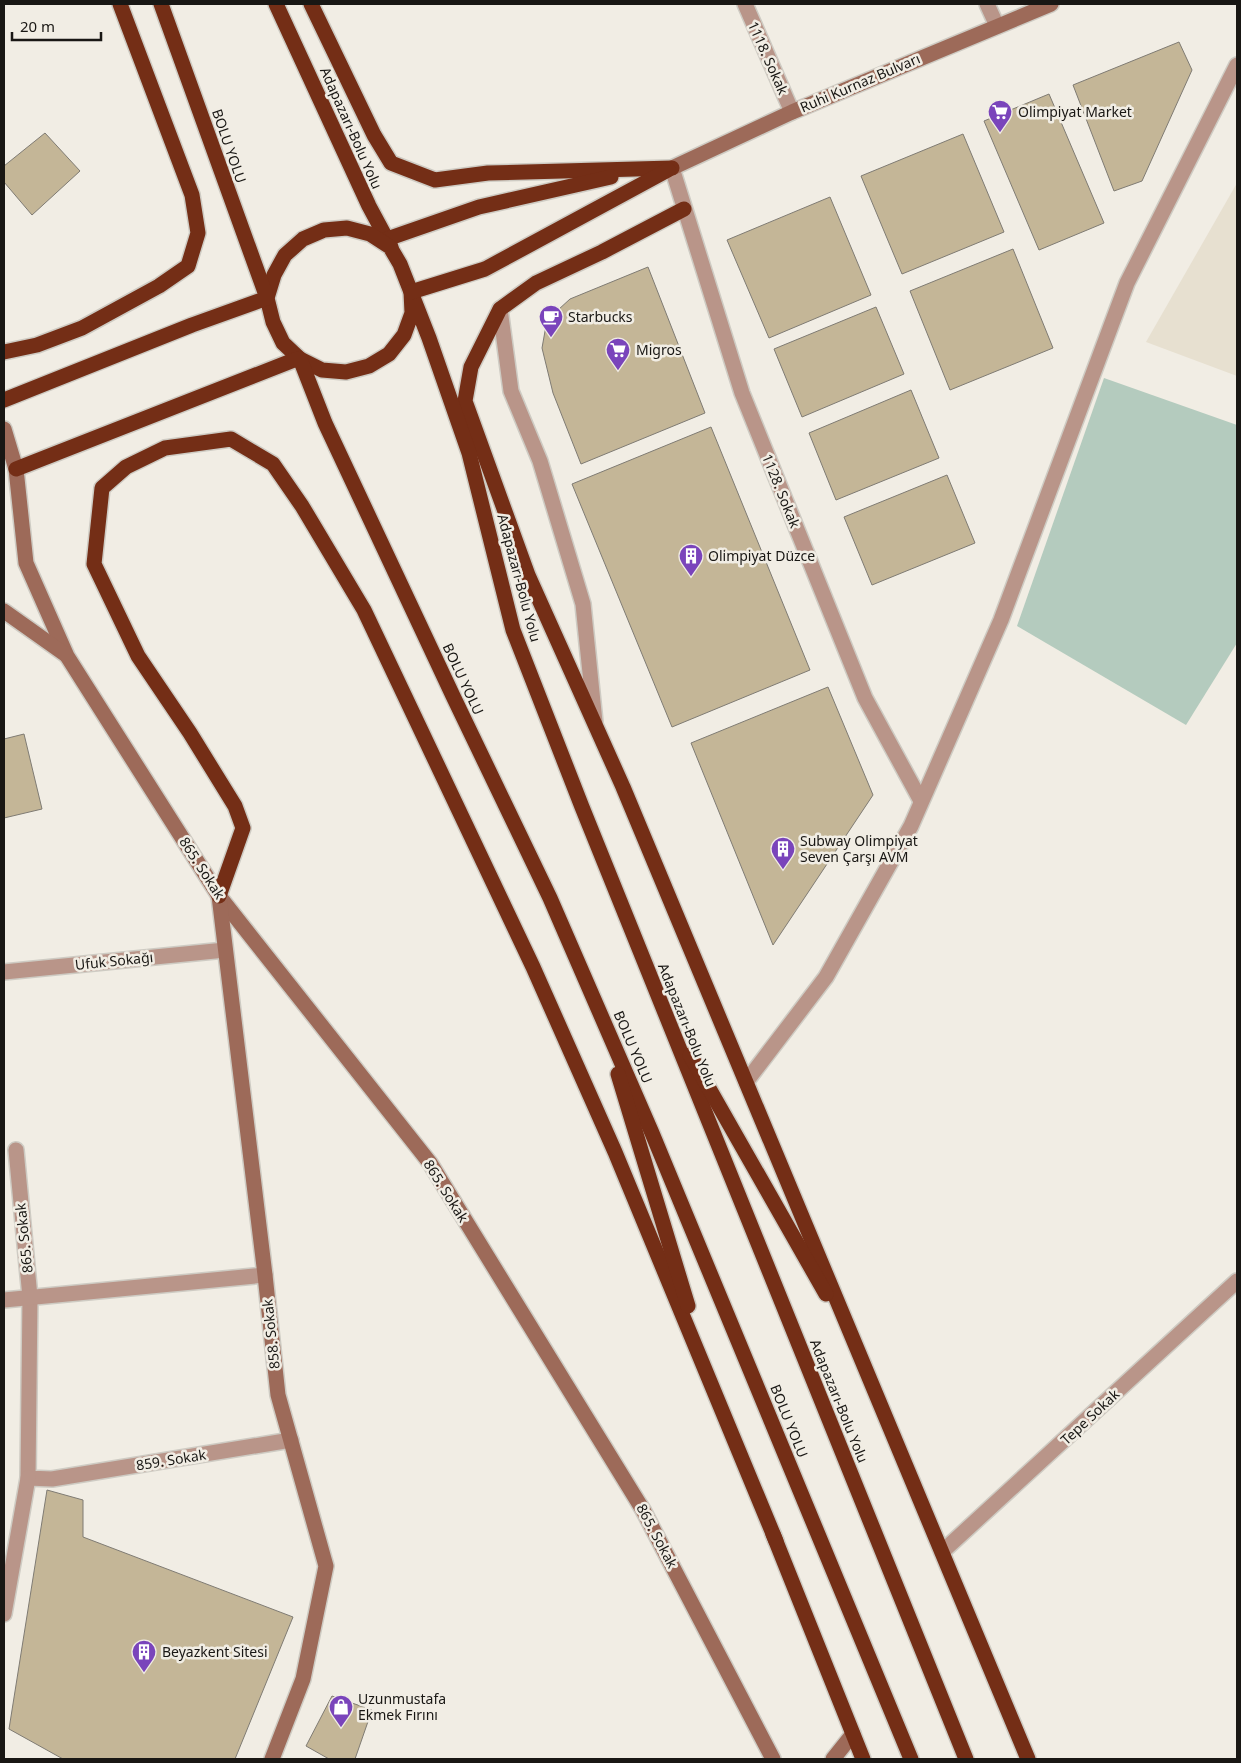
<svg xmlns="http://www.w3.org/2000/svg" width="1241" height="1763" viewBox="0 0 1241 1763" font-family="'Noto Sans',sans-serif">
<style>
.built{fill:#e7e0d0}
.green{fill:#b4cbbe}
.building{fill:#c4b697;stroke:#7f7b73}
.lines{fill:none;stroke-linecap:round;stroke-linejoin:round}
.lane-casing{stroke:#cecbc3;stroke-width:18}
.street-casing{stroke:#cecbc3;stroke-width:18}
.secondary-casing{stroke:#cecbc3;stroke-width:18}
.highway-casing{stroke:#cecbc3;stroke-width:18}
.lane{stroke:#b99589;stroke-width:15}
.street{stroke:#b99589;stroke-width:15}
.secondary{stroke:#9d6a59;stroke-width:15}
.highway{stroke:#742e16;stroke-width:15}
.labels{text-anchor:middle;stroke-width:5;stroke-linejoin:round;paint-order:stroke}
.street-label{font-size:14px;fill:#191714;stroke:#f1ede4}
.poi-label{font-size:14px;fill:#191714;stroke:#f1ede4;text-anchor:start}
</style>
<rect width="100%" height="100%" fill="#f1ede4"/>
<path class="built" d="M1237,183v193l-91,-34z"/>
<path class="green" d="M1104,378l133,47v218l-51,82 -169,-99z"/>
<g class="building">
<path d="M1179,42l13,28 -50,111 -28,10 -41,-106z"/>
<path d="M1049,94l55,129 -65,27 -55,-129z"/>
<path d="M45,133l35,38 -48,44 -28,-33v-16z"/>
<path d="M963,134l41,98 -102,42 -41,-98z"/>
<path d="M830,197l41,98 -102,43 -42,-98z"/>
<path d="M1013,249l40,99 -103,42 -40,-99z"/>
<path d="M648,267l57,146 -124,51 -28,-71 -11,-45 5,-28 23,-21z"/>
<path d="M876,307l28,67 -102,43 -28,-68z"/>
<path d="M911,390l28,68 -103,42 -27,-67z"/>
<path d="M711,427l99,243 -138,57 -100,-243z"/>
<path d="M947,475l28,68 -103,42 -28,-68z"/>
<path d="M828,687l45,108 -100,150 -82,-202z"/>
<path d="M24,734l18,75 -38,9v-79z"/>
<path d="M47,1490l36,10v37l210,80 -58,142h-172l-54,-30z"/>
<path d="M332,1696l40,14 -17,49h-26l-23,-13z"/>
</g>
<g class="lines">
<defs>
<path id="lane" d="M500,309l11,82 29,70 43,143 12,118"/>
<g id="street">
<path d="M745,4l47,108"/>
<path d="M987,4l10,22"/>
<path d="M672,168l70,225 123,305 56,103"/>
<path d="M4,972l221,-22"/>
<path d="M746,1082l80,-105 85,-151 90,-206 126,-337 110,-218"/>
<path d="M16,1150l14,147 -2,181 24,1 239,-39"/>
<path d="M4,1300l261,-25"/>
<path d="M942,1552l295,-271"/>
<path d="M4,1614l24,-136"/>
</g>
<g id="secondary">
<path d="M672,168l120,-56 259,-108"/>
<path d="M4,429l12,40 10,94 41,93 152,240 211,267 213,347 130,249"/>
<path d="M4,611l62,44"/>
<path d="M219,896l46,379 13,120 48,171 -23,113 -31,80"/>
<path d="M833,1759l20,-25"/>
</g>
<g id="highway">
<path d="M276,4l93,202 22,41"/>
<path d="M311,4l63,131 17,28 44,17 53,-7 184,-5"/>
<path d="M684,209l-82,43 -66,31 -36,26 -29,58 -6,34 63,174 95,212 405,972"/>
<path d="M387,239l92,-32 132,-30"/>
<path d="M411,292l1,21 -8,22 -15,19 -20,12 -23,6 -24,-2 -22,-11 -17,-16 -10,-21 -6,-24 7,-23 11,-20 18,-16 21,-9 23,-2 23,6 20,13 10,17 29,74 40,115 44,177 69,177 384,952"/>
<path d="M411,292l74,-23 183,-99"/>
<path d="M4,352l33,-7 45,-17 77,-42 29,-20 10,-33 -6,-38 -72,-191"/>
<path d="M4,400l188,-75 75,-27 -106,-294"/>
<path d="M16,469l278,-109 6,-1 25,64 128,273 97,202 102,235 259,626"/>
<path d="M219,896l24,-68 -8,-22 -45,-73 -52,-77 -44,-92 8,-76 24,-21 39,-19 66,-9 42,25 29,42 62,104 169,357 82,185 161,389"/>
<path d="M690,1055l136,239"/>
<path d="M618,1074l70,232"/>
<path d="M773,1534l90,225"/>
</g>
</defs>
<use href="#lane" class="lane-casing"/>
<use href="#street" class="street-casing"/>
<use href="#secondary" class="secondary-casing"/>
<use href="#highway" class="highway-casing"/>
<use href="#lane" class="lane"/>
<use href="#street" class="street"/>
<use href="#secondary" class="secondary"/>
<use href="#highway" class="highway"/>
</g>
<defs>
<symbol id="supermarket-pin" viewBox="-11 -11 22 30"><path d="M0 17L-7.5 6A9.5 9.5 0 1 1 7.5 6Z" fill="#7a44bb" stroke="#f1ede4"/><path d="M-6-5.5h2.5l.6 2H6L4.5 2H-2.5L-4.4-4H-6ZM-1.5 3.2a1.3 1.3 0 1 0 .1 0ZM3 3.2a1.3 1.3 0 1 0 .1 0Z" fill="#fff"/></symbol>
<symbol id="cafe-pin" viewBox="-11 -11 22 30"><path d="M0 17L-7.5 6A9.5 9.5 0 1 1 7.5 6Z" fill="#7a44bb" stroke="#f1ede4"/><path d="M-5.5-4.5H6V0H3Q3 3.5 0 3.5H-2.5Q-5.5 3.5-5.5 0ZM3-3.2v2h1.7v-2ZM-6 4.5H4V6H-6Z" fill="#fff"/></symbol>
<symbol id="building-pin" viewBox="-11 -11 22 30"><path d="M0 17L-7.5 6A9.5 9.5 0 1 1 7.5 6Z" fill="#7a44bb" stroke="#f1ede4"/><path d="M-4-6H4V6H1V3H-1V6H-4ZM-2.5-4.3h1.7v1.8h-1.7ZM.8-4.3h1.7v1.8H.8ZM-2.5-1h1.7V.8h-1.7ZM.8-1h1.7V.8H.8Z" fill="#fff"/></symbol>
<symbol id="shop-pin" viewBox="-11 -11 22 30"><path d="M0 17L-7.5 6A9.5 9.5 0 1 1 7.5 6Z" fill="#7a44bb" stroke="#f1ede4"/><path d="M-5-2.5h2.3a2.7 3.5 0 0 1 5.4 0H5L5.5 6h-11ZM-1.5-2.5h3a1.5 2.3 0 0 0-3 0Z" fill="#fff"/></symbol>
</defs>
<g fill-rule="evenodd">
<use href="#supermarket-pin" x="986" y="98" width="28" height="38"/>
<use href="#cafe-pin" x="537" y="303" width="28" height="38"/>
<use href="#supermarket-pin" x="604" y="336" width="28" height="38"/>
<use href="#building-pin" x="677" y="542" width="28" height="38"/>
<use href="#building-pin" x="769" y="835" width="28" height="38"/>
<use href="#building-pin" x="130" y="1638" width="28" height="38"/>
<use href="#shop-pin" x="327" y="1693" width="28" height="38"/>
</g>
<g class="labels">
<g class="street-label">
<text transform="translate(768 58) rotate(66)" y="5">1118. Sokak</text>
<text transform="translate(860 83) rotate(-23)" y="5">Ruhi Kurnaz Bulvarı</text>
<text transform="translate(351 128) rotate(66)" y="5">Adapazarı-Bolu Yolu</text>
<text transform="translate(229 146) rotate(71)" y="5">BOLU YOLU</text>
<text transform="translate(781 491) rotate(68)" y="5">1128. Sokak</text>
<text transform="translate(519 578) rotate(75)" y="5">Adapazarı-Bolu Yolu</text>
<text transform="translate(463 679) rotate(65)" y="5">BOLU YOLU</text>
<text transform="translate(202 868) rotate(57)" y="5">865. Sokak</text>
<text transform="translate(114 961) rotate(-6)" y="5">Ufuk Sokağı</text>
<text transform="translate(687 1025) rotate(68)" y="5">Adapazarı-Bolu Yolu</text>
<text transform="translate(633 1047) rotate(67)" y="5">BOLU YOLU</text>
<text transform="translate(446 1191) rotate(58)" y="5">865. Sokak</text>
<text transform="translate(24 1238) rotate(-96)" y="5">865. Sokak</text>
<text transform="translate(271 1334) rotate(-96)" y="5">858. Sokak</text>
<text transform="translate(839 1401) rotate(68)" y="5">Adapazarı-Bolu Yolu</text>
<text transform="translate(1090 1417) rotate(-43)" y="5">Tepe Sokak</text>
<text transform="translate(789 1421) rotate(68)" y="5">BOLU YOLU</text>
<text transform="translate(171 1460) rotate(-9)" y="5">859. Sokak</text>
<text transform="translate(657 1536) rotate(62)" y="5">865. Sokak</text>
</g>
<g class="poi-label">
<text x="1018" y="117">Olimpiyat Market</text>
<text x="568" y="322">Starbucks</text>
<text x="636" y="355">Migros</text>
<text x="708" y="561">Olimpiyat Düzce</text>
<text x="800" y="846">Subway Olimpiyat<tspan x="800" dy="16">Seven Çarşı AVM</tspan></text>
<text x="162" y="1657">Beyazkent Sitesi</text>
<text x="358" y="1704">Uzunmustafa<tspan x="358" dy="16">Ekmek Fırını</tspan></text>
</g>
</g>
<rect width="1241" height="1763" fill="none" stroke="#191714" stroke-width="10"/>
<path d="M12 32v8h89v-8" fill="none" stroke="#191714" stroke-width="2.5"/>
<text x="20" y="32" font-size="15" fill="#191714" stroke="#f1ede4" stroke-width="4" paint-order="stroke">20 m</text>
</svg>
